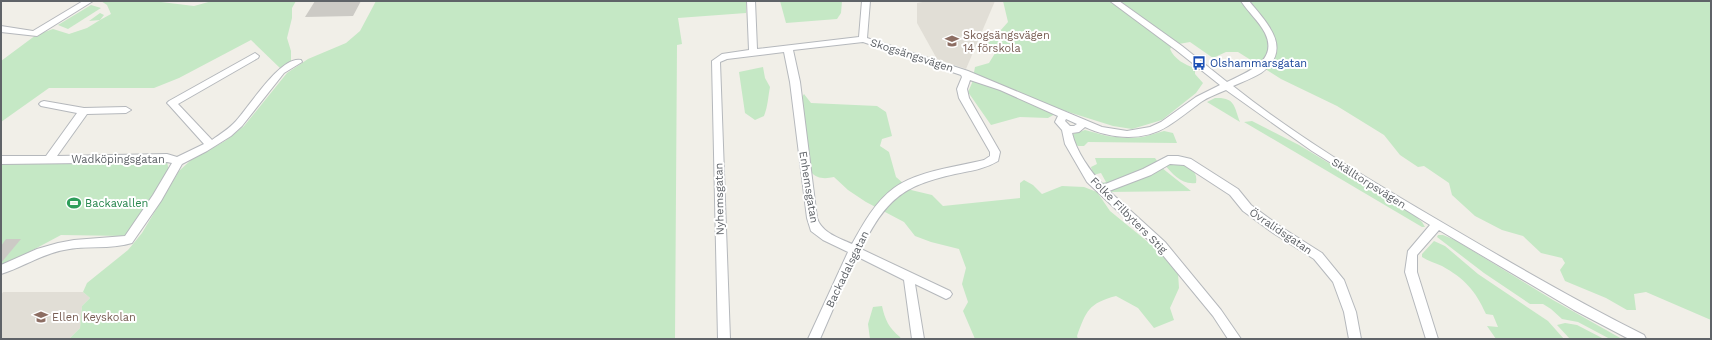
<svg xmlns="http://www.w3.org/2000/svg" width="1712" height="340" viewBox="0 0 1712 340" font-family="'Work Sans',sans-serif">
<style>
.education{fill:#e1ded6}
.green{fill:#c5e8c5}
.building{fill:#cccac5}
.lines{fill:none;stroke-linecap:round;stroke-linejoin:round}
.minor-casing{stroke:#b5b8bc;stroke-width:2}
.minor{fill:#fff;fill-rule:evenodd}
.labels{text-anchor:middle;stroke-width:4;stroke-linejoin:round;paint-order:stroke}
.education-label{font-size:11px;fill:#785e54;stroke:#fff;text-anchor:start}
.street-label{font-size:11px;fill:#5f6368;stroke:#fff}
.transit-label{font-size:11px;fill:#164399;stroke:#fff;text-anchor:start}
.leisure-label{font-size:11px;fill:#27864d;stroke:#fff;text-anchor:start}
</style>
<rect width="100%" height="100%" fill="#f1efe8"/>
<g class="education">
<path d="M928,1h67l-29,68 -29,-10 -20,-36v-20z"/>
<path d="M3,292h80l7,6 -8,8 -2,22 -11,11h-68v-44z"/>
</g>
<g class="green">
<path d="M101,1h52l41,5 18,-5h84l-4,7v10l-5,20 4,13v10l-10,8 -30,-29 -72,38 -25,10h-105l-48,34v-61l35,-26 17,-6 16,5 18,-6 13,-8 -11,1 11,-8 4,2 -4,5 11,-6 -4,-9z"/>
<path d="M376,1h370v12l-68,5 4,26 -5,1 -2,294h-606l11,-11 2,-22 8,-8 -7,-6 4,-9 41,-33 14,-17 37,-62 12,-11 34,-19 19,-15 43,-53 21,-14 38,-16 14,-12z"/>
<path d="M780,1h62l-1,12 -4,6 -51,4z"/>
<path d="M1003,1h708v319l-65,-28 -12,2 2,16h-9l-21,-12 -41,-17 -5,-11 5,-7 -3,-5 -21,-5 -18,-17 -21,-6 -27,-14 -23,-21 -3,-12 -25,-17 -6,1 -18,-12 -16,-20 -47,-29 -56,-27 -43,-27h-12l-13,6 -23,-16 -17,3 -3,4c4,10 15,16 25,19v6l8,9 -7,10 -34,27 -30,9 -19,-3 -51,-16 -14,8 -28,-1 -29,8 -23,-33 4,-9 3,-16 14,-4 8,-13 -12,-9 15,-10 8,-9z"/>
<path d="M91,5l10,3 -33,21 -10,-4z"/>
<path d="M763,67l2,11 5,9c-2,10 -2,19 -6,29l-9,4 -10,-7 -6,-41z"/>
<path d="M804,94l7,9 66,3 9,6 6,24 -10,3 -2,7 9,6 7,25 15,13 21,5 11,11 77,-8v-15l4,-3 9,5 9,9 20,-8 22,1 13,5 13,19 49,40 19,22 1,15 -9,20 4,12 -20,8 -16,-20 -22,-12c-27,7 -30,15 -39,40l1,3h-103l-12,-28 5,-9 -6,-18 4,-16 -7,-19 -28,-7 -16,-6 -11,-14 -38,-20 -18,-12 -14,-13c-9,2 -17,2 -23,-5l-9,-75z"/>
<path d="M1215,98c20,-1 19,8 25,24l-33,-20z"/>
<path d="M1252,121l47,24 114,69 9,8 3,5h-3l-178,-105z"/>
<path d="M1085,130l22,6 21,2 15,-1 21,-6 9,2 4,10 -89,-1 -4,4h-6l-5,-4v-8z"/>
<path d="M1095,158h60l7,10 29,23 -84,1 -6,-9 5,-1 -5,-9 -8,2 -2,-8 6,-3z"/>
<path d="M167,162l2,9 -44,65 -64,-1 -60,32v-103z"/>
<path d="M1183,163c8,6 15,9 13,20 -15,2 -23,-9 -32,-19z"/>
<path d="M1438,235h5l12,5 98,60 69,39h-12l-32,-17 -16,-3 -11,-10 -8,-5h-13l-46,-31 -47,-36z"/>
<path d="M1434,241l11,5 33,28 70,47 16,18h-68l-9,-13 11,1 -5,-12 -7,-1c-11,-24 -21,-35 -44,-48 -6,-3 -14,-5 -20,-9v-3z"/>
<path d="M882,306c3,14 7,22 18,31l1,2h-31l-2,-15 5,-17z"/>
<path d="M1565,323l12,2 27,14h-34l-13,-14z"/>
</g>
<g class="building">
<path d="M315,1h46l-8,15 -48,1z"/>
<path d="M6,239h15l-20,24v-17z"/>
</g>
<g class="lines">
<defs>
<g id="minor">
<path d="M83,1h10l-56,35 -36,-4v-6l32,5z"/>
<path d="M747,1h8l2,48 102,-12 3,-36h8l-3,37 101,33 134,56 25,4 23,-4 11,-5 35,-25 24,-12 -44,-35 -66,-49h9l63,45 45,36c20,-10 52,-21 38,-49 -6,-12 -17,-21 -24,-32h8c18,22 45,48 12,72 -8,5 -19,9 -28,13 64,51 135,93 205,134 68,40 136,80 206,115l2,4h-17l-55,-29 -135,-80 -22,25v17l21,67h-12l-21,-67 3,-21 22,-26 -118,-74 -86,-61c-9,4 -18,7 -25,12 -11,8 -22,17 -33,24 -25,16 -57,13 -83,1l-6,5 -7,1c4,18 18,38 31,52l40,-16 25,-13h10l13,3 47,30 13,16 30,22 41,26 22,27 12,32 5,27h-12l-5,-27 -11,-30 -19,-23 -41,-26 -30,-22 -13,-16 -46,-30 -14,-1 -19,11 -42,16 56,51 56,68 20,29h-13l-15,-23 -56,-68 -70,-66 -22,-38 -3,-14 -7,-8 3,-6 -58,-26 -30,-10 -3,9 2,9 31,54 -2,9c-13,8 -28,10 -43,13 -54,12 -69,26 -94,75l89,42 2,3 -2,3 -4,2 -4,-2 -27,-13 9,55h-12l-8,-59 -48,-24 -36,83h-12l40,-87 -25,-12 -12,-9 -4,-13 -17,-136 -6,-30 -57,7 -7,3 10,277h-12l-6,-278 10,-7 27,-4zM863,42l98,33 1,2 -5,12 2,9 31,54v4l-6,4c-28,7 -67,11 -90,28 -19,14 -31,36 -42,56 -13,-6 -30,-11 -35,-26l-17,-136 -7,-32zM1066,119l11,5 -3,2h-4l-5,-5z"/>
<path d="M255,53l4,3 -1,2 -80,46 34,36c8,-6 17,-11 24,-19 13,-14 45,-66 65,-61l1,2 -18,11 -42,53 -11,10 -24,15 -25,13 -21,37 -29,42c-22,7 -46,2 -68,7 -22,4 -41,17 -63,24v-9l36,-16 21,-6 16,-3 51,-4 28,-41 19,-32 -5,-1 -166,2v-8h45l31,-43 -36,-7 -2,-2 2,-2 3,-1 40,7 42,-1 5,3 -5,3 -39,1 -30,42 110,-2 10,3 27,-13 -35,-39 -2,-2 2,-2z"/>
</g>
</defs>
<use href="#minor" class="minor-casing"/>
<use href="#minor" class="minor"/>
</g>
<defs>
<symbol id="school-bare" viewBox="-9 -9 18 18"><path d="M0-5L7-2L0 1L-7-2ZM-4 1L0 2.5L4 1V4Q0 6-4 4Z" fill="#8d6e63" stroke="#fff" stroke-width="2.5" paint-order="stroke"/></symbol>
<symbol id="bus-bare" viewBox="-9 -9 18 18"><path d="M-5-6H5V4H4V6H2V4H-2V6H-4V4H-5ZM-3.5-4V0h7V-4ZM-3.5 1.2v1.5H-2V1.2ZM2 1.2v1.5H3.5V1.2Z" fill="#1a4fb4" stroke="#fff" stroke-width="2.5" paint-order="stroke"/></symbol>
<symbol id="stadium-bare" viewBox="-9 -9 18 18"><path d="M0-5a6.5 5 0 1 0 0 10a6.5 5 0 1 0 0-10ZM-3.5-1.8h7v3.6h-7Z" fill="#2e9e5b" stroke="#fff" stroke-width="2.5" paint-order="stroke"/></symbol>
</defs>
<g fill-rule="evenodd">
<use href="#school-bare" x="942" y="31" width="20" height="20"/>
<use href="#bus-bare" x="1189" y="53" width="20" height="20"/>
<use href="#stadium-bare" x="64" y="193" width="20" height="20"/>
<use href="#school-bare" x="31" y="307" width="20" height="20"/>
</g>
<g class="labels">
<g class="education-label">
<text x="963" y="39">Skogsängsvägen<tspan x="963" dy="13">14 förskola</tspan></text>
<text x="52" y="321">Ellen Keyskolan</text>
</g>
<g class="street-label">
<text transform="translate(912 55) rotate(18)" y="4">Skogsängsvägen</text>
<text x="118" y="163">Wadköpingsgatan</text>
<text transform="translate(1369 183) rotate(32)" y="4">Skälltorpsvägen</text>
<text transform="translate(809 187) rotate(81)" y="4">Enhemsgatan</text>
<text transform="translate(719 199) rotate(-91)" y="4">Nyhemsgatan</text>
<text transform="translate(1129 215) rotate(45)" y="4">Folke Filbyters Stig</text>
<text transform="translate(1281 231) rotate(34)" y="4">Övralidsgatan</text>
<text transform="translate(847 269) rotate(-64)" y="4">Backadalsgatan</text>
</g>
<g class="transit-label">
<text x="1210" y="67">Olshammarsgatan</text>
</g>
<g class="leisure-label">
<text x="85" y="207">Backavallen</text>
</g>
</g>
<rect width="1712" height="340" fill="none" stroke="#5f6368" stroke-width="4"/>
</svg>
